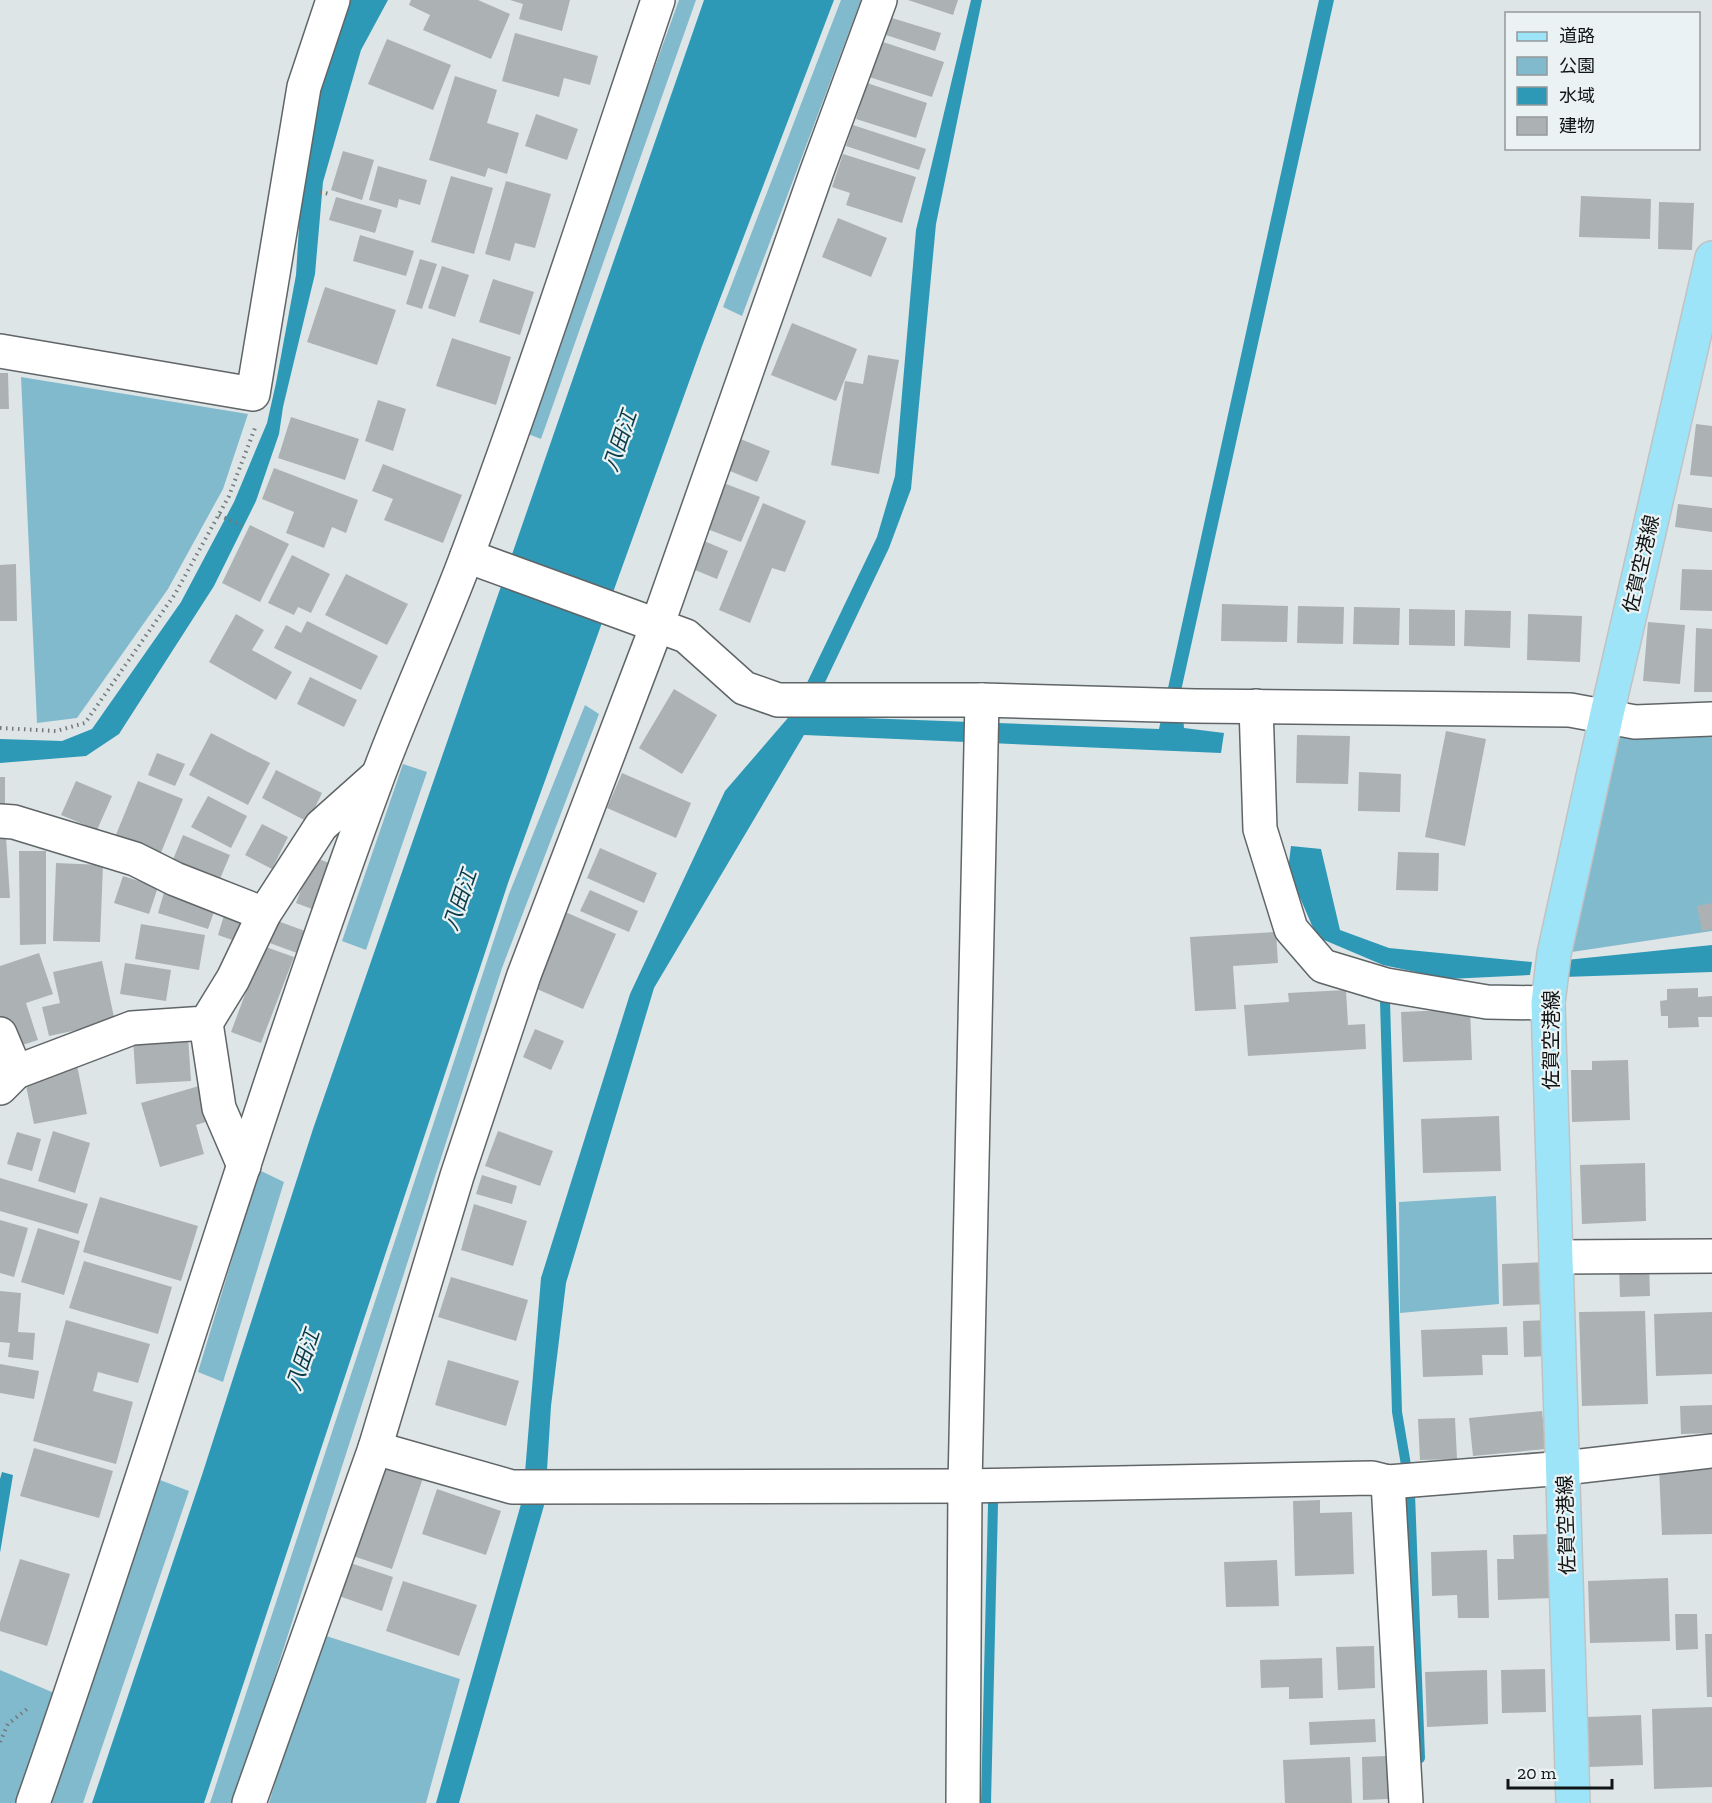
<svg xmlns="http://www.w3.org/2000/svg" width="1712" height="1803" viewBox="0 0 1712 1803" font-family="'Zilla Slab','Noto Sans JP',serif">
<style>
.green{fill:#82bacd}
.water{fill:#2e99b6}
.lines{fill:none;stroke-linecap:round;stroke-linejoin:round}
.stream{stroke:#2e99b6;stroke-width:10}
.building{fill:#acb2b4}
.minor-casing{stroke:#606567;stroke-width:36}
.major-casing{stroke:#c1c2c2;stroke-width:36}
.path{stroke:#74797a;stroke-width:4;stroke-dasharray:1.5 4.5;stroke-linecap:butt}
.minor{stroke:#fff;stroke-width:33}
.major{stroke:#9ee4f8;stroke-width:33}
.labels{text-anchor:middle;stroke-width:4.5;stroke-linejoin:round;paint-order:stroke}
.street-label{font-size:20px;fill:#111414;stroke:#ebf2f4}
.water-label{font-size:21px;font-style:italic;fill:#0c3b48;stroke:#ebf2f4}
</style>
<rect width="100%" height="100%" fill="#dee5e7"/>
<g class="green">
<path d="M679,0h17l-155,439 -18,-7z"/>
<path d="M841,0h20l-119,316 -19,-9z"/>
<path d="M21,377l227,37 -25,75 -55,100 -91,129 -40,5z"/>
<path d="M585,705l14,9 -97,254 -268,835h-24l299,-909z"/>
<path d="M1712,731v200l-147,22 55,-218z"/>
<path d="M403,764l24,8 -61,178 -24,-9z"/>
<path d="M259,1170l25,12 -61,200 -25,-10z"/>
<path d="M1496,1196l3,108 -99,9 -1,-111z"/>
<path d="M160,1480l29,11 -106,312h-34z"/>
<path d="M320,1634l140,45 -34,124h-157z"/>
<path d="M0,1670l59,25 -37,108h-22z"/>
</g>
<g class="water">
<path d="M349,0h39l-27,50 -38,132 -8,92 -32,133 -4,27 -23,67 -42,85 -95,148 -33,22 -86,7v-24l62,2 30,-12 89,-127 53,-100 33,-79 9,-40 20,-108 4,-64 18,-110z"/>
<path d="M704,0h130l-132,346 -194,537 -304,920h-112l110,-328 111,-346z"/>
<path d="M971,0h11l-46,224 -25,265 -22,59 -80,168 350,13 160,-729h15l-153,691 3,37 40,5 -3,20 -417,-18 -150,253 -88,295 -15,123 -6,96 -86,301h-23l87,-306 18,-219 89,-284 95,-203 68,-79 84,-175 18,-61 21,-246z"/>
<path d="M1291,846l30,3 19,81 49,18 143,14 -2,13 -81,4 -66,-14 -66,-28 -29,-67z"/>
<path d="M1712,945v27l-148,5 2,-17z"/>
<path d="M2,1472l11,3 -13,78v-74z"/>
</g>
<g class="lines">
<g class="stream">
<path d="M1385,1001l12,411 9,53"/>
<path d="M1410,1494l10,264"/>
<path d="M986,1803l7,-299"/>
</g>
</g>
<g class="building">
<path d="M411,0h67l32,14 -19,45 -68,-29 7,-15 -21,-10z"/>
<path d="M510,0h60l-8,31 -43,-12 4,-15z"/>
<path d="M908,0h50l-5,15z"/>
<path d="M892,18l49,15 -6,18 -49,-16z"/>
<path d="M515,33l83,23 -8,29 -26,-7 -5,19 -57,-16z"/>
<path d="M387,39l64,26 -18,45 -65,-26z"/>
<path d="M880,41l64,21 -12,35 -63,-20z"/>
<path d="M455,76l42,14 -10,33 32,10 -12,41 -19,-6 -3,9 -56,-17z"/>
<path d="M867,83l60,20 -11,35 -60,-19z"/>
<path d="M536,114l42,15 -11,31 -42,-14z"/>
<path d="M853,125l73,24 -7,21 -73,-24z"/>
<path d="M343,151l31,9 -12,40 -31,-10z"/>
<path d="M843,154l73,23 -14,46 -56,-18 4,-12 -18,-6z"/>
<path d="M378,166l49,14 -7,25 -21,-6 -2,9 -28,-8z"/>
<path d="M451,176l42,12 -19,66 -43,-12z"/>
<path d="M506,181l45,13 -16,54 -20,-5 -5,18 -25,-7z"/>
<path d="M1581,196l70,3 -1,40 -71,-2z"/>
<path d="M336,197l46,13 -7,23 -46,-13z"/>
<path d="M1659,202l35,1 -2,47 -34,-1z"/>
<path d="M838,218l49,20 -16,39 -49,-20z"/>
<path d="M360,235l54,16 -8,25 -53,-15z"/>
<path d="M420,259l17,5 -15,45 -16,-5z"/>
<path d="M442,266l27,9 -14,42 -27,-9z"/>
<path d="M493,279l41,13 -14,43 -41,-13z"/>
<path d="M325,287l71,23 -19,55 -70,-23z"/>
<path d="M792,323l65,26 -21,52 -65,-26z"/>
<path d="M452,338l59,19 -15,48 -60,-19z"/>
<path d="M868,355l31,5 -20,114 -48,-9 14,-84 18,3z"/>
<path d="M0,373h8l1,36h-9z"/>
<path d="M378,400l28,9 -13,42 -28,-10z"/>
<path d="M291,417l68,22 -14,41 -67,-22z"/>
<path d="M1696,424l16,2v51l-22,-2z"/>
<path d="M733,436l37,15 -13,31 -37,-15z"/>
<path d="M383,464l79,31 -19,48 -59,-23 9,-21 -21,-8z"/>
<path d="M274,468l84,32 -12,33 -14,-6 -8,21 -38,-15 8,-21 -32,-13z"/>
<path d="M721,482l39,15 -19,45 -39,-15z"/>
<path d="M763,503l43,18 -21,51 -13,-4 -22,55 -31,-13z"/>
<path d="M1678,504l34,4v24l-37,-5z"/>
<path d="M250,525l39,19 -29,58 -38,-19z"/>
<path d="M697,538l31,13 -11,28 -32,-13z"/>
<path d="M292,555l38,19 -19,39 -13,-6 -4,8 -26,-12z"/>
<path d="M16,564l1,57h-17v-56z"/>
<path d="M1682,569l30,1v41l-32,-1z"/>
<path d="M346,574l62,30 -21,41 -62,-30z"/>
<path d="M1222,604l66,2 -1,36 -66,-1z"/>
<path d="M1298,606l46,1 -1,37 -46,-1z"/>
<path d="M1354,607l46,1 -1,37 -46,-1z"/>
<path d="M1409,609l46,1v36l-46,-1z"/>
<path d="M1465,610l46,1 -1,37 -46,-2z"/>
<path d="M236,614l28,16 -12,20 40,22 -16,28 -67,-38z"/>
<path d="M1528,614l54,2 -2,46 -53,-2z"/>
<path d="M307,621l71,35 -17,34 -87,-42 12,-23 15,8z"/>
<path d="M1648,622l37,3 -5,59 -37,-3z"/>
<path d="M1696,628l16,1v63h-18z"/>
<path d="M310,677l47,23 -13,27 -47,-23z"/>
<path d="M674,689l43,26 -35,59 -43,-26z"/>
<path d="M1446,731l40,8 -21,107 -40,-9z"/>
<path d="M211,733l59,30 -22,42 -59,-30z"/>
<path d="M1297,735l53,1 -2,48 -52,-1z"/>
<path d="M157,753l28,11 -10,22 -27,-11z"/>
<path d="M276,770l46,23 -14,29 -46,-24z"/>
<path d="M1359,772l42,2 -1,38 -42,-1z"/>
<path d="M622,773l69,30 -15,35 -69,-30z"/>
<rect x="0" y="777" width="5" height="28"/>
<path d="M76,781l36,15 -15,34 -36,-15z"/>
<path d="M138,781l45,18 -23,56 -45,-18z"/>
<path d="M208,796l39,20 -16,32 -40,-21z"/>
<path d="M262,824l26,13 -16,32 -27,-14z"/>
<path d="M183,835l47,20 -13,31 -47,-19z"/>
<path d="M0,837h6l4,61h-10z"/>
<path d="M600,848l57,25 -13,30 -57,-25z"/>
<path d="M19,851h27v93l-26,1z"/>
<path d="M1398,852l41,1 -1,38 -42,-1z"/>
<path d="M314,857l15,6 -17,46 -16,-6z"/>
<path d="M56,863l47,2 -3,77 -47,-1z"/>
<path d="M123,876l35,11 -9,27 -35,-11z"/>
<path d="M165,889l51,17 -8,23 -50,-16z"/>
<path d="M590,890l48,21 -9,21 -49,-21z"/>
<path d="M1712,903v26l-10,2 -5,-25z"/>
<path d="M563,911l53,23 -33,75 -53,-23z"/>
<path d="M225,912l20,6 -7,24 -20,-7z"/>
<path d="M275,920l30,11 -8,22 -30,-11z"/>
<path d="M141,924l64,11 -6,35 -64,-11z"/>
<path d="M1276,932l2,31 -45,3 3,43 -41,2 -5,-74z"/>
<path d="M263,946l31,11 -33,86 -30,-11z"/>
<path d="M39,953l14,41 -27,9 12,37 -28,9 -10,-31v-52z"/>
<path d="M102,961l13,61 -66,14 -7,-29 18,-4 -7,-31z"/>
<path d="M125,963l46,7 -5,31 -46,-7z"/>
<path d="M1698,988v9l14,-1v21h-14l1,10 -31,1v-12h-7l-1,-15 7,-1v-11z"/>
<path d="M1346,990l2,35 17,-1 1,25 -118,7 -4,-51 45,-3 -1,-9z"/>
<path d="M1470,1009l2,51 -69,2 -2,-50z"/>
<path d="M535,1029l29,12 -13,29 -28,-13z"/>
<path d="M188,1036l3,45 -55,3 -3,-45z"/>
<path d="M1628,1060l2,60 -58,2 -1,-52h21v-9z"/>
<path d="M77,1065l10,49 -53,10 -10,-48z"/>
<path d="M199,1086l10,35 -13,4 8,29 -44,13 -19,-64z"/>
<path d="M1499,1116l2,55 -78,2 -2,-54z"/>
<path d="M53,1131l37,12 -15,50 -37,-12z"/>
<path d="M498,1131l55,20 -13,35 -55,-20z"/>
<path d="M17,1132l24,7 -9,32 -25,-7z"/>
<path d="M1645,1163l1,58 -64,3 -2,-59z"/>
<path d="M482,1175l35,11 -5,18 -36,-10z"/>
<path d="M0,1178l88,26 -10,30 -78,-23z"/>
<path d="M100,1197l98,29 -17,55 -98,-29z"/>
<path d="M474,1204l53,17 -14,45 -52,-16z"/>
<path d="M0,1220l28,8 -14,49 -14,-4z"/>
<path d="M38,1228l42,13 -16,54 -43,-13z"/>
<path d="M84,1261l88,26 -14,47 -89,-26z"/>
<path d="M1548,1262l1,42 -46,2 -1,-42z"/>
<path d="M1649,1263l1,33 -30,1 -1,-33z"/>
<path d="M451,1277l77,23 -12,41 -78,-24z"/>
<path d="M0,1291l21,2 -3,39 17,1 -2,27 -25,-3 2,-14 -10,-1z"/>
<path d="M1645,1311l3,93 -66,2 -3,-94z"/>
<path d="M1712,1312v62l-56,2 -2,-62z"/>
<path d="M66,1320l84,24 -12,39 -40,-11 -5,19 40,11 -17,62 -83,-23z"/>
<path d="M1548,1320l1,36 -25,1 -1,-36z"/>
<path d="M1507,1327l1,28h-26l1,20 -60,2 -2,-47z"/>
<path d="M448,1360l71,21 -13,45 -71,-21z"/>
<path d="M0,1364l39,7 -5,28 -34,-6z"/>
<path d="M1712,1405v28l-31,1 -1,-28z"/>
<path d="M1542,1411l4,38 -73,7 -4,-38z"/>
<path d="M1455,1418l2,41 -37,1 -2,-41z"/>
<path d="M34,1448l79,23 -14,47 -79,-22z"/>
<path d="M384,1465l39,13 -31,91 -39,-13z"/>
<path d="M1712,1468v66l-50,1 -3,-66z"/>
<path d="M437,1489l64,22 -15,44 -64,-21z"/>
<path d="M1320,1500v13l32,-1 2,62 -59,2 -2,-75z"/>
<path d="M1551,1534l2,64 -55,2 -1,-41h17l-1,-24z"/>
<path d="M1487,1550l2,68h-31l-1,-23 -25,1 -1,-44z"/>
<path d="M20,1559l50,15 -23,72 -47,-15v-9z"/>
<path d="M1277,1560l2,46 -53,1 -2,-45z"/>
<path d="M347,1562l46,15 -11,34 -46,-16z"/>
<path d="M1668,1578l2,63 -80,2 -2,-62z"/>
<path d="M403,1581l74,24 -18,51 -73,-25z"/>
<path d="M1675,1614h22l1,35 -22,1z"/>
<path d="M1705,1634h7v63h-5z"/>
<path d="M1374,1646l1,42 -37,2 -2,-43z"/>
<path d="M1322,1658l1,40 -34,1v-12l-28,1 -1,-28z"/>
<path d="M1545,1669l1,43 -44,1 -1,-43z"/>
<path d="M1487,1670l1,54 -61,3 -2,-55z"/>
<path d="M1712,1707v80l-58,2 -2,-80z"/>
<path d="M1641,1715l2,50 -54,2 -2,-50z"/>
<path d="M1375,1719l1,23 -66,3 -1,-23z"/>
<path d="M1387,1756l1,43 -25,1 -1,-43z"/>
<path d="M1350,1757l2,46h-67l-2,-43z"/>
</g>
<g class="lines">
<defs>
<g id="minor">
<path d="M0,351l253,43 51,-307 29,-87"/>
<path d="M467,556l219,80 58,52 34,12h204l213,6 375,4 65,12 77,-3"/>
<path d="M1256,706l4,123 31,100 32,37 63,19 101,17 61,1"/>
<path d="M0,821l14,1 121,37 40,20 89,35"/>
<path d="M206,1023l13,85 25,58"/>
<path d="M0,1034l16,38"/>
<path d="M0,1088l16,-16 116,-44 74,-5 27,-44 31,-65 57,-88 56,-50"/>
<path d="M1557,1257l155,-1"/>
<path d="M375,1448l137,39 453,-1 407,-8 16,4 176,-14 148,-17"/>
<path d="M1388,1482l18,321"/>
<path d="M33,1803c120,-341 220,-689 345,-1027 28,-75 62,-148 90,-223 68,-182 128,-368 190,-553"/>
<path d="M249,1803l126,-355 82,-272 67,-201 134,-352 159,-452 63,-171"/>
<path d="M963,1803l2,-317 17,-786"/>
</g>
<path id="major" d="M1573,1803l-25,-800 6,-49 52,-236 106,-460"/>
</defs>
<use href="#minor" class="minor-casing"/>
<use href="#major" class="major-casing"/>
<g class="path">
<path d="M320,192l10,2"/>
<path d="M219,515l25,12"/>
<path d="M0,728l56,3 29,-8 90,-129 54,-98 26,-68"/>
<path d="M0,1742l8,-18 19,-15"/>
</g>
<use href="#minor" class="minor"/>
<use href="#major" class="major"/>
</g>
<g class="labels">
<g class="street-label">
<text transform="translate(1641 564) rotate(-77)" y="7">佐賀空港線</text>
<text transform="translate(1551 1040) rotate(-90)" y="7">佐賀空港線</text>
<text transform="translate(1566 1525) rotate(-92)" y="7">佐賀空港線</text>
</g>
<g class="water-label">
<text transform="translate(620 441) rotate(-71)" y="7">八田江</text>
<text transform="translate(460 900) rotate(-71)" y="7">八田江</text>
<text transform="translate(303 1360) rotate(-71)" y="7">八田江</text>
</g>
</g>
<rect x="1505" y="12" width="195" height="138" fill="#ebf2f4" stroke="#94999a" stroke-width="1.5"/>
<rect x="1517" y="32" width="30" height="9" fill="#9ee4f8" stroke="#94999a" stroke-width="1.5"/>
<text x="1559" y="42" font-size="18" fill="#111414">道路</text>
<rect x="1517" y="57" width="30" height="18" fill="#82bacd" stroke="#94999a" stroke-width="1.5"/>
<text x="1559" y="72" font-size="18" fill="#111414">公園</text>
<rect x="1517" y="87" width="30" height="18" fill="#2e99b6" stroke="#94999a" stroke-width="1.5"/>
<text x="1559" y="102" font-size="18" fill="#111414">水域</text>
<rect x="1517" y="117" width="30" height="18" fill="#acb2b4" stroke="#94999a" stroke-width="1.5"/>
<text x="1559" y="132" font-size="18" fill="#111414">建物</text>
<path d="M1508 1779v9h104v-9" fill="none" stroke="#111414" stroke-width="3"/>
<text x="1517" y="1779" font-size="18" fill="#111414" stroke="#ebf2f4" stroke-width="4.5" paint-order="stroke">20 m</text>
</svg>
